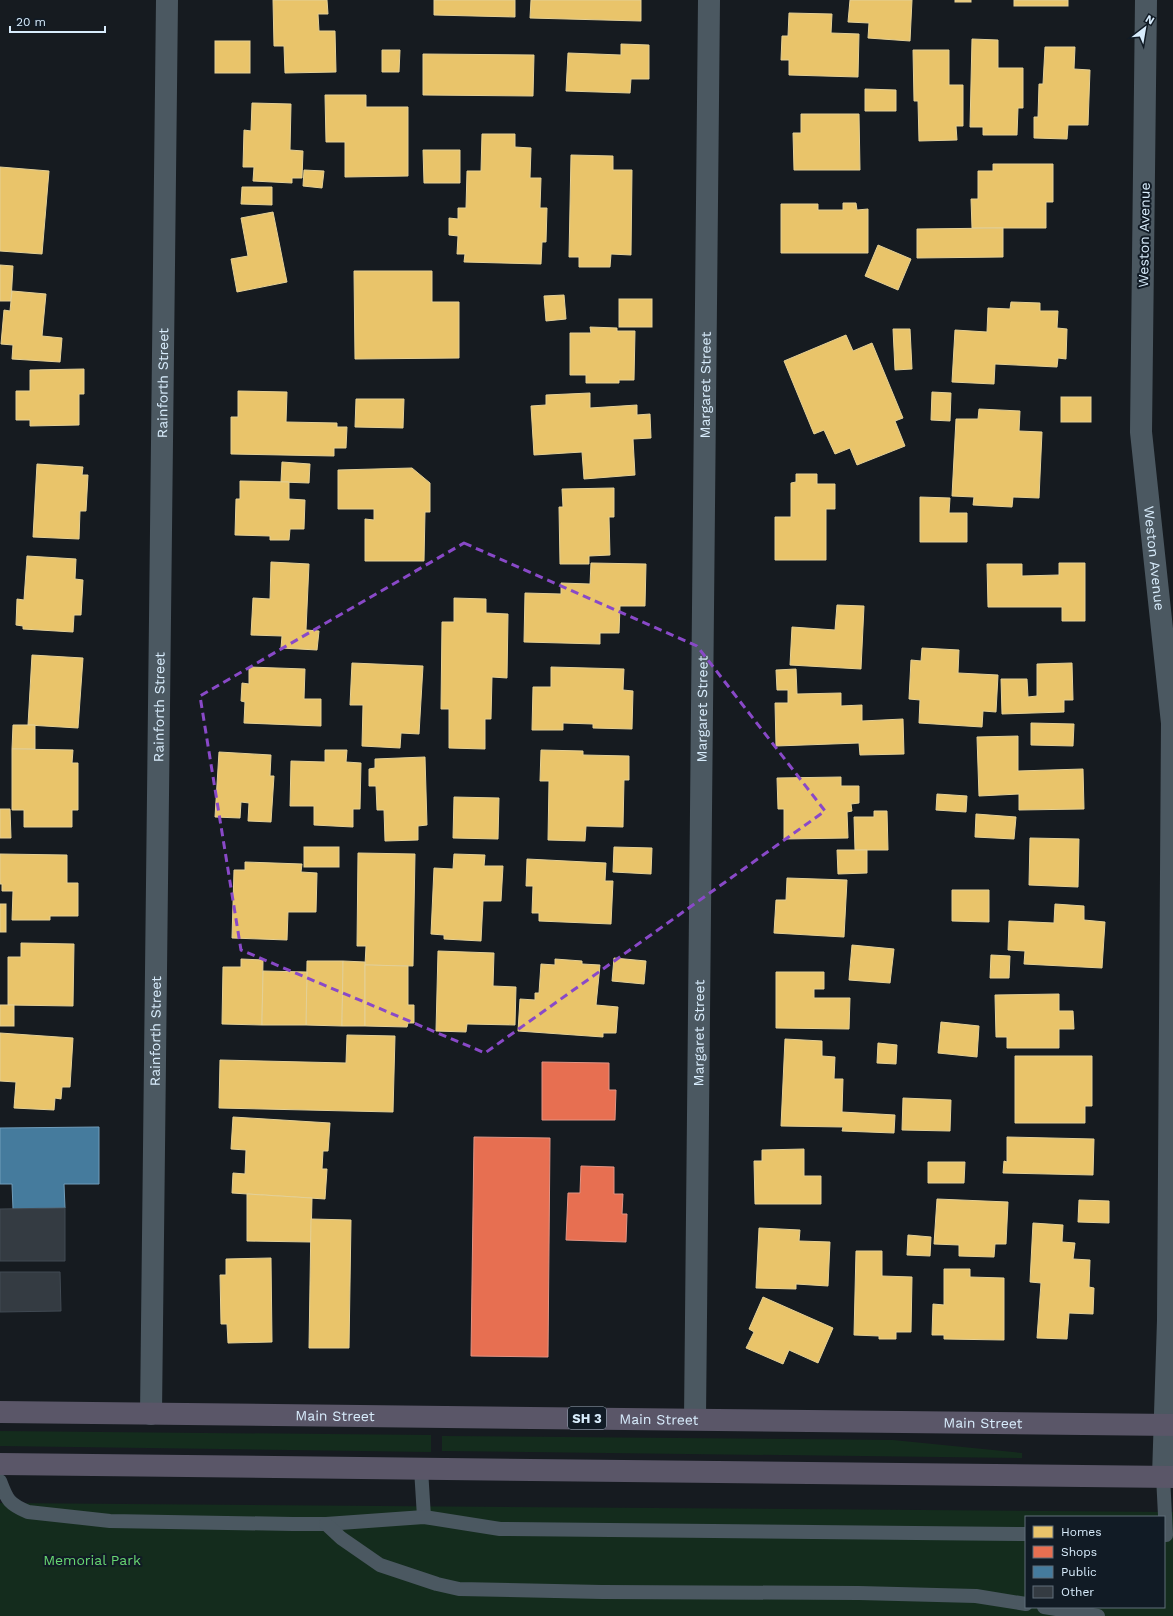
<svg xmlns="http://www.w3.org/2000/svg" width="1173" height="1616" viewBox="0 0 1173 1616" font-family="'Work Sans',sans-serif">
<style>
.green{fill:#142c1d;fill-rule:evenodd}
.homes{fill:#e9c46a;stroke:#e4d096}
.shops{fill:#e76f51;stroke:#e29484}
.public{fill:#457b9d;stroke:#719dba}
.building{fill:#343b42;stroke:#414a53}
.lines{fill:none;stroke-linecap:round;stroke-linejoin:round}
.lane{stroke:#4b5861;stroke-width:14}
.street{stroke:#4b5861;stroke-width:22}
.highway{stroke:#5a5668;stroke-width:22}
.marked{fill:none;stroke:#8949c8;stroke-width:3;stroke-dasharray:8 5;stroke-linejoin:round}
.labels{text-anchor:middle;stroke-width:4;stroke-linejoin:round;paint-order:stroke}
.shield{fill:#111b25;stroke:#9cadbc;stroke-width:1}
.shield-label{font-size:13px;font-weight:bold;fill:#d8ecfc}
.street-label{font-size:14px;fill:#d8ecfc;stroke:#111b25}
.park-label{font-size:14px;fill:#68d872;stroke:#111b25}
</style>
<rect width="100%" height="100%" fill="#161b20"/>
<g class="green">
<path d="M0,1431l431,4v17l-431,-6z"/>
<path d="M442,1436l451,4 129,13v5l-580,-7z"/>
<path d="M0,1503l1173,9v104h-1173zM1026,1517h138v90h-138z"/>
</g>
<g class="homes">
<path d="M273,0h54l1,14h-10l1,17h16l1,41 -51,1 -1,-27h-10z"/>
<path d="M434,0h81v17l-81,-2z"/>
<path d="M531,0h110v21l-111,-3z"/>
<path d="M850,0h62l-2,41 -42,-3 1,-15 -21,-1z"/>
<rect x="955" y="0" width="16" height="2"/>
<rect x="1014" y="0" width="54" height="6"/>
<path d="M789,13l43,1 -1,19 28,1 -1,43 -69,-2v-15h-8l1,-24h6z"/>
<path d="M972,39l26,1v28h25v40h-5l-1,27h-34v-8h-13z"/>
<rect x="215" y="41" width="35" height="32"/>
<path d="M621,44l28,1v34h-18l-1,14 -64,-2 2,-38 53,2z"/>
<path d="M1045,47h30l-1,22 16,1 -2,55h-20l-1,14 -33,-1v-21h4l1,-33h4z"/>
<path d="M382,50h18l-1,22h-17z"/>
<path d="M913,50h36v35h14v41h-7l1,14 -38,1 -1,-40h-4z"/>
<path d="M423,54l111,1 -1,41 -110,-1z"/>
<path d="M865,89l31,1v21h-31z"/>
<path d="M325,95h41v12h42v69l-63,1v-35h-19z"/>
<path d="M252,103l39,1 -1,46 13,1 -1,27h-10v5l-39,-2 1,-14h-11l1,-37 7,1z"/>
<path d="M801,114h58l1,56h-66l-1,-37h8z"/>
<path d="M482,134h33v13l16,1 -1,30h11l-1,30h7l-1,34h-4l-1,22 -77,-2 1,-8h-8l1,-18 -9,-1v-17l9,1v-11h8l1,-37h14z"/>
<path d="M423,150h37v33h-36z"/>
<path d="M571,155l42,1v14h19l-1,85 -20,-1 -1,13h-31v-10h-10z"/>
<path d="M993,164h60v38h-7v26h-74l-1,-29h7v-28h15z"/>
<path d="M0,167l49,4 -7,83 -42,-3z"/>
<path d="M304,170l20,1 -2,17 -19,-2z"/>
<path d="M242,187h30v18l-31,-1z"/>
<path d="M843,203h13l1,7 11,-1v44h-87v-49h37v6h25z"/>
<path d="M273,212l14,70 -50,10 -6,-33 17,-3 -7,-38z"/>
<path d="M1003,228v29l-86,1v-29z"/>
<path d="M878,245l33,14 -13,31 -33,-14z"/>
<path d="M0,265l13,1 -2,35h-11z"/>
<path d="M354,271h78v31h27v56l-104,1z"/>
<path d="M12,291l34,3 -4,42 20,2 -2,24 -48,-3 1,-14 -12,-1 3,-34 6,1z"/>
<path d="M564,295l2,24 -20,2 -2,-25z"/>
<rect x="619" y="299" width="33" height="28"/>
<path d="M1011,302l29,1v8h18l-1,17 10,1 -1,30 -8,-1 -1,9 -62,-3 -1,20 -42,-2 3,-52 32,2 1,-24 22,1z"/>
<path d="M590,327l27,1v3h18l-1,49h-15v3h-33v-8h-16v-42h21z"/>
<path d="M893,329h17l2,40 -17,1z"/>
<path d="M846,335l7,16 19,-8 31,75 -8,3 10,25 -48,19 -7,-17 -15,6 -11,-24 -10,4 -30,-73z"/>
<path d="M84,369v25h-5v31l-49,1v-6h-14v-29h14v-21z"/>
<path d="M238,391l49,1 -1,30 51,1v4h10l-1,21h-12v8l-103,-2v-37h7z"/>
<path d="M932,392l19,1 -1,28 -19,-1z"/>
<path d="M590,393v15l47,-3v10l13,-1 1,24 -18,1 2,36 -51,4 -2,-27 -48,3 -3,-49 15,-1v-10z"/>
<rect x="1061" y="397" width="30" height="25"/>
<path d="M356,399h48l-1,29 -48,-1z"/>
<path d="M979,409l41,2 -1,20 23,1 -3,66 -26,-1 -1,10 -39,-2 1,-8 -22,-1 4,-77h22z"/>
<path d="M282,462l28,2 -1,19 -28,-1z"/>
<path d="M37,464l46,3 -1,8h6l-2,36h-6l-1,28 -46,-2z"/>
<path d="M412,468l18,15v29h-5l-1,49h-59v-42l9,1v-11h-36v-39z"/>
<path d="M796,474h21v10h18v25h-9v51h-51v-43h16v-34l5,-1z"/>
<path d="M240,481l49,1v17l16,1 -1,29h-14l-1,11h-19v-4l-35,-1 1,-36h4z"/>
<path d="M614,488v29h-5l1,38 -21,1v8h-29l-1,-57h4l-1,-18z"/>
<path d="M920,497l30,1 -1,15h18v29h-47z"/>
<path d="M27,556l49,3 -1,20 8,1 -2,35h-7l-1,17 -50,-3v-3l-7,-1 1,-26 7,1z"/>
<path d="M271,562l38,2 -3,66 13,1 -2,19 -36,-2 1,-12 -31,-1 2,-37 17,1z"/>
<path d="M591,563l55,1 -1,42h-25l-1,27h-19v11l-76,-2 1,-49 36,1v-11l29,1z"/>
<path d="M1059,563h26v58h-23v-14h-74l-1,-43h35v12l37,-1z"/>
<path d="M454,598l32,1v14l22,1 -1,64 -15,-1 -1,42h-6v30l-36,-1v-39h-8l1,-87h12z"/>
<path d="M837,605l27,1 -3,63 -71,-4 2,-38 43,3z"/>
<path d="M922,648l37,2 -1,23 40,2 -2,37 -13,-1 -1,16 -63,-4 1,-23 -11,-1 2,-39 10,1z"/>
<path d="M32,655l51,3 -5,70 -50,-3z"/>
<path d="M352,663l71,3 -4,68 -18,-1 -1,15 -38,-2 1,-41h-13z"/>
<path d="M1072,663l1,37h-9v12l-62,2 -1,-35h26l1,18 9,-1v-32z"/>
<path d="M249,667l56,2 -1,30h17v27l-77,-3 1,-21 -4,-1 1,-18 7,1z"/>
<path d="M551,667l73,2 -1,21 10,1 -1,38 -39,-1v-4l-30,-1v7h-31l1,-43h18z"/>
<path d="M796,669l1,25 44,-1v13l21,-1v16l41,-2 1,35 -44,1 -1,-12 -83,3 -1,-43h13v-13h-11l-1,-20z"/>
<path d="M1031,723l43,1 -1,22 -42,-1z"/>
<path d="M13,725h22v24h-23z"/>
<path d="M1018,736v35l65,-2 1,40 -65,1v-16l-40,2 -2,-59z"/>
<path d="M12,749l61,1 -1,13h6v47h-6v17h-48v-17h-12z"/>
<path d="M325,750h22l-1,12 15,1 -1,46h-7v18l-39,-2v-19h-24l1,-45 34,1z"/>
<path d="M541,750l42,1v4l46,1v24h-5l-1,47 -37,-1 -1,15 -37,-1 1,-59h-9z"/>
<path d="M219,752l52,3 -1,21h4l-3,46 -23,-1 1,-18 -8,-1 -1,16 -25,-1z"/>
<path d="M425,757l2,68 -9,1v14l-33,1 -1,-31h-7l-1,-24h-7v-17l6,-1v-9z"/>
<path d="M841,777v9h18v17l-8,1 1,7 -5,1 1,26 -64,1v-30h-6l-1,-31z"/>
<path d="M937,794l30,2 -1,16 -30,-2z"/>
<path d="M454,797l45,1 -1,41 -45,-1z"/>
<path d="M0,809h10l1,29h-11z"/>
<path d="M874,811h13l1,39h-33l-1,-33h20z"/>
<path d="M976,814l40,3 -2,22 -39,-2z"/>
<path d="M1030,838l49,1 -1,48 -49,-2z"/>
<rect x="304" y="847" width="35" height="20"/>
<path d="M614,847l38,1 -1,26 -38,-2z"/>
<path d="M837,850h30v23l-29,1z"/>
<path d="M358,853l57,1 -2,112 -48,-1 1,-19h-9z"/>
<path d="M0,854l67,1v28h11v33h-28v4h-38l1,-29h-11v-7h-2z"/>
<path d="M454,854l31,1 -1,11h19l-2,35h-18l-2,40 -37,-2v-4l-13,-1 3,-66 19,1z"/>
<path d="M527,859l79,4 -1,18h8l-2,43 -72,-3v-8h-7l1,-27h-7z"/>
<path d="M245,862l57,2 -1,8 16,1 -1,39h-28l-1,28 -55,-2 2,-68h11z"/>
<path d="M787,878l60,2 -3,57 -70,-4 2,-33h10z"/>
<path d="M952,890h37v32l-37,-1z"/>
<rect x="0" y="904" width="6" height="28"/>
<path d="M1055,904l29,2v14l21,2 -3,46 -78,-4 1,-13 -17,-1 1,-29 45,2z"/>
<path d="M21,943l53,1 -1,62 -65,-1v-48h13z"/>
<path d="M852,945l42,4 -4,34 -41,-3z"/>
<path d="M438,951l56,2 -1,33 23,1 -1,38 -48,-1 -1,8 -30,-1z"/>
<path d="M991,955l19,1 -1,22h-19z"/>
<path d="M614,958l32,3 -2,23 -32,-3z"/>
<path d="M241,959l22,1 -1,65 -40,-1 1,-57h18z"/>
<path d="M555,959l27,2v3l18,1 -4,40 22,2 -2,26h-13v4l-85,-6 2,-32 15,1v-7h4l2,-29 14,1z"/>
<path d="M307,961h36l-1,65 -36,-1z"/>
<path d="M343,961l22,1v64h-23z"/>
<path d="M365,965l43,1v39h6v18h-6l-1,4 -42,-1z"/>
<path d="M263,971l44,1 -1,53h-44z"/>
<path d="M776,972h48v17h-10v9h36l-1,31 -73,-1z"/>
<path d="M1059,994v17h14l1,18h-15v19h-52v-11h-11l-1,-42z"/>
<rect x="0" y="1005" width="14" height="21"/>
<path d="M941,1022l38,4 -2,31 -39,-4z"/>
<path d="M0,1033l73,5 -3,49h-8l-1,12 -6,-1 -1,12 -40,-2 2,-26 -16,-1z"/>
<path d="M347,1035l48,1 -2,76 -174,-4 1,-48 126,3z"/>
<path d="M785,1039l37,2v15l13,1 -1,22h9l-1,33 53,3 -1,18 -52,-2 1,-4 -62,-1z"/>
<path d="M878,1043l19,2 -1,19 -19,-1z"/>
<path d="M1015,1056h77v50h-7v17h-70z"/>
<path d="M903,1098l48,2 -1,31 -48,-1z"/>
<path d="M233,1117l97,6 -2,28h-5l-1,18h5l-2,30 -93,-6 1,-20 12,1 1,-24 -15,-1z"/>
<path d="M1007,1137l87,2 -1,36 -90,-2 1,-12 3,1z"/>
<path d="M804,1149v27h17v28h-66l-1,-43h8v-11z"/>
<path d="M928,1162h37l-1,21h-36z"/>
<path d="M247,1194l65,4 -1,44 -64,-1z"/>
<path d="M937,1199l71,3 -2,42h-11l-1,13 -35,-1v-11l-25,-1z"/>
<path d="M1079,1200l30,1v22l-31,-1z"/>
<path d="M311,1219l40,1 -2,128h-40z"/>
<path d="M1033,1223l30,2 -1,17 13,1 -2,16 17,1 -1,27 5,1 -1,26 -24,-1 -2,26 -30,-1 4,-55 -11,-1z"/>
<path d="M759,1228l41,2 -1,11 31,1 -2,44 -32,-2v5l-40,-1z"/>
<path d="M908,1235l23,2 -1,19 -23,-1z"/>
<path d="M856,1251h26v25l30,1 -1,55h-15v7h-17v-3l-25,-1z"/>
<path d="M271,1258l1,84 -44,1 -1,-19h-6l-1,-49h6v-16z"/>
<path d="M944,1269h26v8l34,1v62l-60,-1v-4h-12l1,-31 11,1z"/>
<path d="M763,1297l70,31 -15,35 -29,-13 -6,14 -37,-16 8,-16 -5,-3z"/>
</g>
<g class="shops">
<path d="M542,1062l67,1v27h7l-1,30h-73z"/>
<path d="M474,1137l76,1 -2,219 -77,-1z"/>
<path d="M581,1166l33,1v27h9l-1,20h5l-1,28 -60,-2 2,-47h12z"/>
</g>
<path class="public" d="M99,1127v57h-35l1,24 -52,1 -1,-25h-12v-56z"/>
<g class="building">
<path d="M65,1208v53h-65v-52z"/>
<path d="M0,1272h60l1,39 -61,1z"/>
</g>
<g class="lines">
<g class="lane">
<path d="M421,1469l3,48"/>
<path d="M1163,1476l3,59"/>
<path d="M0,1481c7,19 9,23 28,31l82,9 183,3h33l98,-7 76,12 526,5"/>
<path d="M326,1524l15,14 39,27 57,19 22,5 143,3 257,1 117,3 50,8"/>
<path d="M1044,1607l54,9"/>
</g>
<g class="street">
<path id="s1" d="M1146,0l-5,432 31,291 -4,597 -5,156"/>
<path id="s2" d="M151,1414l16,-1414"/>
<path id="s3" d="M695,1419l14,-1419"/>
</g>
<g class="highway">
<path id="s4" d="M0,1412l1173,13"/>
<path d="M0,1464l1173,13"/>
</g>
</g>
<path class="marked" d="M464,543l233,103 128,165 -340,242 -244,-103 -41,-254z"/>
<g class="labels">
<rect class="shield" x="568" y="1407" width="38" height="22" rx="3"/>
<g class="shield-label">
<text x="587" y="1423">SH 3</text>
</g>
<g class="street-label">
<text transform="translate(1144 235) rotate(-89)" y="5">Weston Avenue</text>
<text dy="5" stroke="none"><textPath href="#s2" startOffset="1031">Rainforth Street</textPath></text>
<text dy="5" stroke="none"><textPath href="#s3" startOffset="1034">Margaret Street</textPath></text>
<text dy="5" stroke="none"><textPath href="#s1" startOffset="559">Weston Avenue</textPath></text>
<text dy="5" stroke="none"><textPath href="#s2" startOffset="707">Rainforth Street</textPath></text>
<text dy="5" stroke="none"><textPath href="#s3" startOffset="710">Margaret Street</textPath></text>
<text dy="5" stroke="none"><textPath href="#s2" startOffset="383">Rainforth Street</textPath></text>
<text dy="5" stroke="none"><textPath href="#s3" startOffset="386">Margaret Street</textPath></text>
<text dy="5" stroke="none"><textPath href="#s4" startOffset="335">Main Street</textPath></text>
<text dy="5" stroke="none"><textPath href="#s4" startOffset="659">Main Street</textPath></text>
<text dy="5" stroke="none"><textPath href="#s4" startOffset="983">Main Street</textPath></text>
</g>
<g class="park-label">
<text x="92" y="1565">Memorial Park</text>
</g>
</g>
<rect x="1025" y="1516" width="140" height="92" fill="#111b25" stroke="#616f7b"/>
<rect x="1033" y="1526" width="20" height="12" fill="#e9c46a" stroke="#616f7b"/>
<text x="1061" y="1536" font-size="12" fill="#d8ecfc">Homes</text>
<rect x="1033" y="1546" width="20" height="12" fill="#e76f51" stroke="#616f7b"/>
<text x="1061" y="1556" font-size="12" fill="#d8ecfc">Shops</text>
<rect x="1033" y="1566" width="20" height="12" fill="#457b9d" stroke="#616f7b"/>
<text x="1061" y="1576" font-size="12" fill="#d8ecfc">Public</text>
<rect x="1033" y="1586" width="20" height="12" fill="#343b42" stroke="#616f7b"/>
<text x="1061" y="1596" font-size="12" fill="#d8ecfc">Other</text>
<g transform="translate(1145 28) rotate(31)" stroke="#111b25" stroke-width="3" paint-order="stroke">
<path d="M0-3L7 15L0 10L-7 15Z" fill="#d8ecfc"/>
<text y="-6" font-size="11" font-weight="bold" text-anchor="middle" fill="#d8ecfc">N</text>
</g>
<path d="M10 26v6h95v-6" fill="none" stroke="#d8ecfc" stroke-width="2"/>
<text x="16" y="26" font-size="12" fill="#d8ecfc" stroke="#111b25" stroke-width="3" paint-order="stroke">20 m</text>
</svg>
